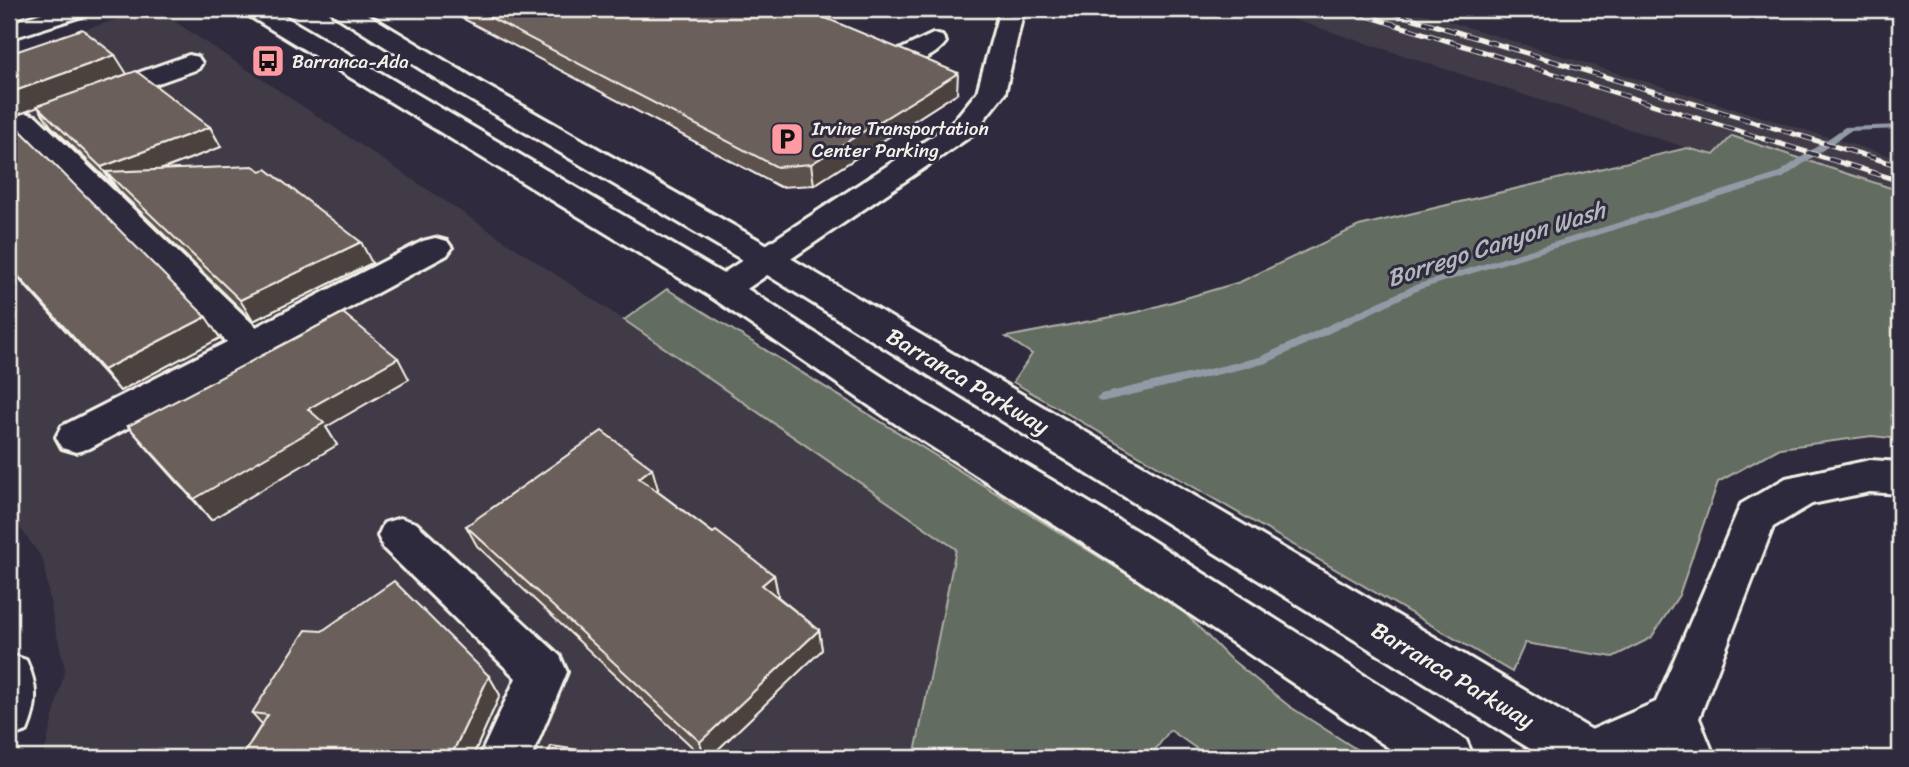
<svg xmlns="http://www.w3.org/2000/svg" width="1909" height="767" viewBox="0 0 1909 767" font-family="Sriracha,sans-serif">
<style>
.built{fill:#413a46}
.green{fill:#636c60;stroke:#acaea4;stroke-width:2}
.lines{fill:none;stroke-linecap:round;stroke-linejoin:round}
.stream{fill:#929aa6;fill-rule:evenodd}
.minor-casing{stroke:#f4f1e8;stroke-width:6}
.major-casing{stroke:#f4f1e8;stroke-width:6}
.minor{fill:#2f2a3d;fill-rule:evenodd}
.major{fill:#2f2a3d;fill-rule:evenodd}
.rail-casing{stroke:#f4f1e8;stroke-width:5}
.rail{stroke:#2f2a3d;stroke-width:3.5;stroke-dasharray:11;stroke-linecap:butt}
.wall{fill:#5c514d;stroke:#f4f1e8;stroke-width:2}
.shaded-wall{fill:#4b423f;stroke:#f4f1e8;stroke-width:2}
.building{fill:#6b5e5a;stroke:#f4f1e8;stroke-width:2}
.labels{text-anchor:middle;stroke-width:6;stroke-linejoin:round;paint-order:stroke}
.far-poi-label{font-size:19px;fill:#f4f1e8;stroke:#2f2a3d;text-anchor:start}
.street-label{font-size:23px;fill:#f4f1e8;stroke:#2f2a3d}
.water-label{font-size:24px;font-style:italic;fill:#b2b7bc;stroke:#2f2a3d}
</style>
<rect width="100%" height="100%" fill="#2f2a3d"/>
<filter id="ink" filterUnits="userSpaceOnUse"><feTurbulence type="fractalNoise" baseFrequency=".0143" numOctaves="2"/><feDisplacementMap in="SourceGraphic" scale="14" xChannelSelector="R" yChannelSelector="G"/><feConvolveMatrix kernelMatrix="1 2 1 2 8 2 1 2 1" color-interpolation-filters="sRGB"/></filter>
<g filter="url(#ink)">
<g class="built">
<path d="M152,9h4l468,311 332,229 -42,209h-871l22,-89 -12,-50 -10,-59 -34,-48v-460z"/>
<path d="M1261,9h147l492,150v32l-167,-55 -19,19 -27,-7z"/>
</g>
<g class="green">
<path d="M1732,136l168,55v248l-28,-3 -92,12 -62,34 -39,113 -28,43 -38,19 -88,-14 -13,29 -499,-290 19,-28 -26,-17 132,-25 102,-30 119,-56 328,-78 27,7z"/>
<path d="M667,289l511,317 49,50 62,50 81,52h-160l-40,-28 -21,28h-235l42,-209 -332,-229z"/>
</g>
<g class="lines">
<path class="stream" d="M1900,125v4l-50,2 -67,47 -362,111 -154,74 -166,39 -5,-4 5,-4 159,-37 155,-72 362,-111 68,-47z"/>
<defs>
<g id="minor">
<path d="M55,9h37l-3,5 -80,25v-16z"/>
<path d="M1000,9h24l-19,84 -34,43 -236,161 -12,3 -12,-3 -6,-8 6,-8 240,-157 26,-32z"/>
<path d="M933,34l9,2 4,6c-10,14 -33,25 -49,21l-4,-6 4,-6z"/>
<path d="M189,55l9,2 4,6 -4,6 -102,36 -10,-2 -4,-6 4,-6z"/>
<path d="M26,113l10,3 220,211 167,-86 12,-3 12,3 5,7 -5,7 -357,193 -14,4 -14,-4 -6,-11 6,-11 165,-84 -211,-214 -4,-6 4,-6z"/>
<path d="M1870,460l30,2v32l-30,-2 -58,12 -39,23 -74,191 16,40h-52l-3,-8 -18,8h-82l8,-18 88,-38 85,-198 45,-26z"/>
<path d="M400,518l16,5 144,133 7,16 -36,86h-52l37,-80 -132,-129 -6,-13 6,-13z"/>
<path d="M9,654l17,6c12,26 12,45 1,71l-18,6z"/>
</g>
<g id="major">
<path d="M243,9h29l463,272 189,123 216,129 326,207 8,18h-70l-296,-199 -212,-135 -185,-127 -465,-283z"/>
<path d="M330,9h29l123,74 298,169 829,488 8,18h-72l-789,-490 -294,-173 -129,-81z"/>
</g>
</defs>
<use href="#minor" class="minor-casing"/>
<use href="#major" class="major-casing"/>
<use href="#minor" class="minor"/>
<use href="#major" class="major"/>
<defs>
<g id="rail">
<path d="M1345,9l555,172"/>
<path d="M1381,9l519,157"/>
</g>
</defs>
<use href="#rail" class="rail-casing"/>
<use href="#rail" class="rail"/>
</g>
<g class="wall">
<path d="M445,9h359l153,84 -143,92 -34,2z"/>
<path d="M127,74l83,53 11,20 -60,23 211,93 -119,58 -133,-129 -4,-5h-1l-64,-61 -13,-19z"/>
<path d="M9,119l211,219 -100,53 -111,-123z"/>
<path d="M409,379l-83,48 11,18 -126,75 -65,-73 -18,-21z"/>
<path d="M658,489l-1,2 56,42 61,42 4,20 -1,1 42,34 3,20 -113,108h-5l-227,-212 -11,-20z"/>
<path d="M489,676l11,19 -28,63h-231l21,-34 -10,-11z"/>
</g>
<g class="shaded-wall">
<path d="M115,55l12,19 -118,44v-25z"/>
<path d="M958,73l-1,20 -143,92 -3,-21z"/>
<path d="M210,127l11,20 -101,38 -14,-13 10,15h-1l-14,-20z"/>
<path d="M361,242l11,21 -119,58 -13,-21z"/>
<path d="M206,317l14,21 -100,53 -17,-21z"/>
<path d="M398,358l11,21 -83,48 11,18 -126,75 -17,-21 114,-90z"/>
<path d="M652,468l6,21 -12,10 -7,-21z"/>
<path d="M774,575l4,20 -11,10 -5,-20z"/>
<path d="M819,630l3,20 -113,108h-4l-5,-16z"/>
<path d="M489,676l11,19 -28,63h-22z"/>
</g>
<g class="building">
<path d="M474,9h330l154,64 -147,91 -34,3z"/>
<path d="M82,29l33,26 -106,38v-39z"/>
<path d="M136,71l74,56 -109,40 -64,-61z"/>
<path d="M9,119l197,198 -103,53 -94,-104z"/>
<path d="M253,166l8,5 5,-2 95,73 -121,58 -134,-128z"/>
<path d="M343,313l55,45 -90,51 16,14 -130,76 -66,-73z"/>
<path d="M602,431l50,37 -13,10 74,55 3,-2 58,44 -12,10 57,45 -119,112 -234,-216z"/>
<path d="M394,581l95,95 -39,82h-209l27,-43 -16,-2 54,-83 16,1z"/>
<path d="M551,746l85,12h-90z"/>
</g>
</g>
<defs>
<symbol id="bus-square" viewBox="-11 -11 22 22"><rect x="-9" y="-9" width="18" height="18" rx="4" fill="#ff9aa2" stroke="#2f2a3d"/><path d="M-5-6H5V4H4V6H2V4H-2V6H-4V4H-5ZM-3.5-4V0h7V-4ZM-3.5 1.2v1.5H-2V1.2ZM2 1.2v1.5H3.5V1.2Z" fill="#111"/></symbol>
<symbol id="parking-square" viewBox="-11 -11 22 22"><rect x="-9" y="-9" width="18" height="18" rx="4" fill="#ff9aa2" stroke="#2f2a3d"/><path d="M-3.5-5.5H1a3.5 3.5 0 0 1 0 7H-1V5.5H-3.5ZM-1-3.4V-.6H.8a1.4 1.4 0 0 0 0-2.8Z" fill="#111"/></symbol>
</defs>
<g fill-rule="evenodd">
<use href="#bus-square" x="249" y="42" width="38" height="38"/>
<use href="#parking-square" x="768" y="120" width="38" height="38"/>
</g>
<g class="labels">
<g class="far-poi-label">
<text x="292" y="68">Barranca-Ada</text>
<text x="812" y="135">Irvine Transportation<tspan x="812" dy="22">Center Parking</tspan></text>
</g>
<g class="street-label">
<text transform="translate(968 381) rotate(31)" y="8">Barranca Parkway</text>
<text transform="translate(1453 675) rotate(31)" y="8">Barranca Parkway</text>
</g>
<g class="water-label">
<text transform="translate(1496 244) rotate(-18)" y="8">Borrego Canyon Wash</text>
</g>
</g>
<rect width="1909" height="767" fill="none" stroke="#2f2a3d" stroke-width="35"/>
<rect x="18" y="18" width="1874" height="732" fill="none" stroke="#f4f1e8" stroke-width="2.5" filter="url(#ink)"/>
</svg>
